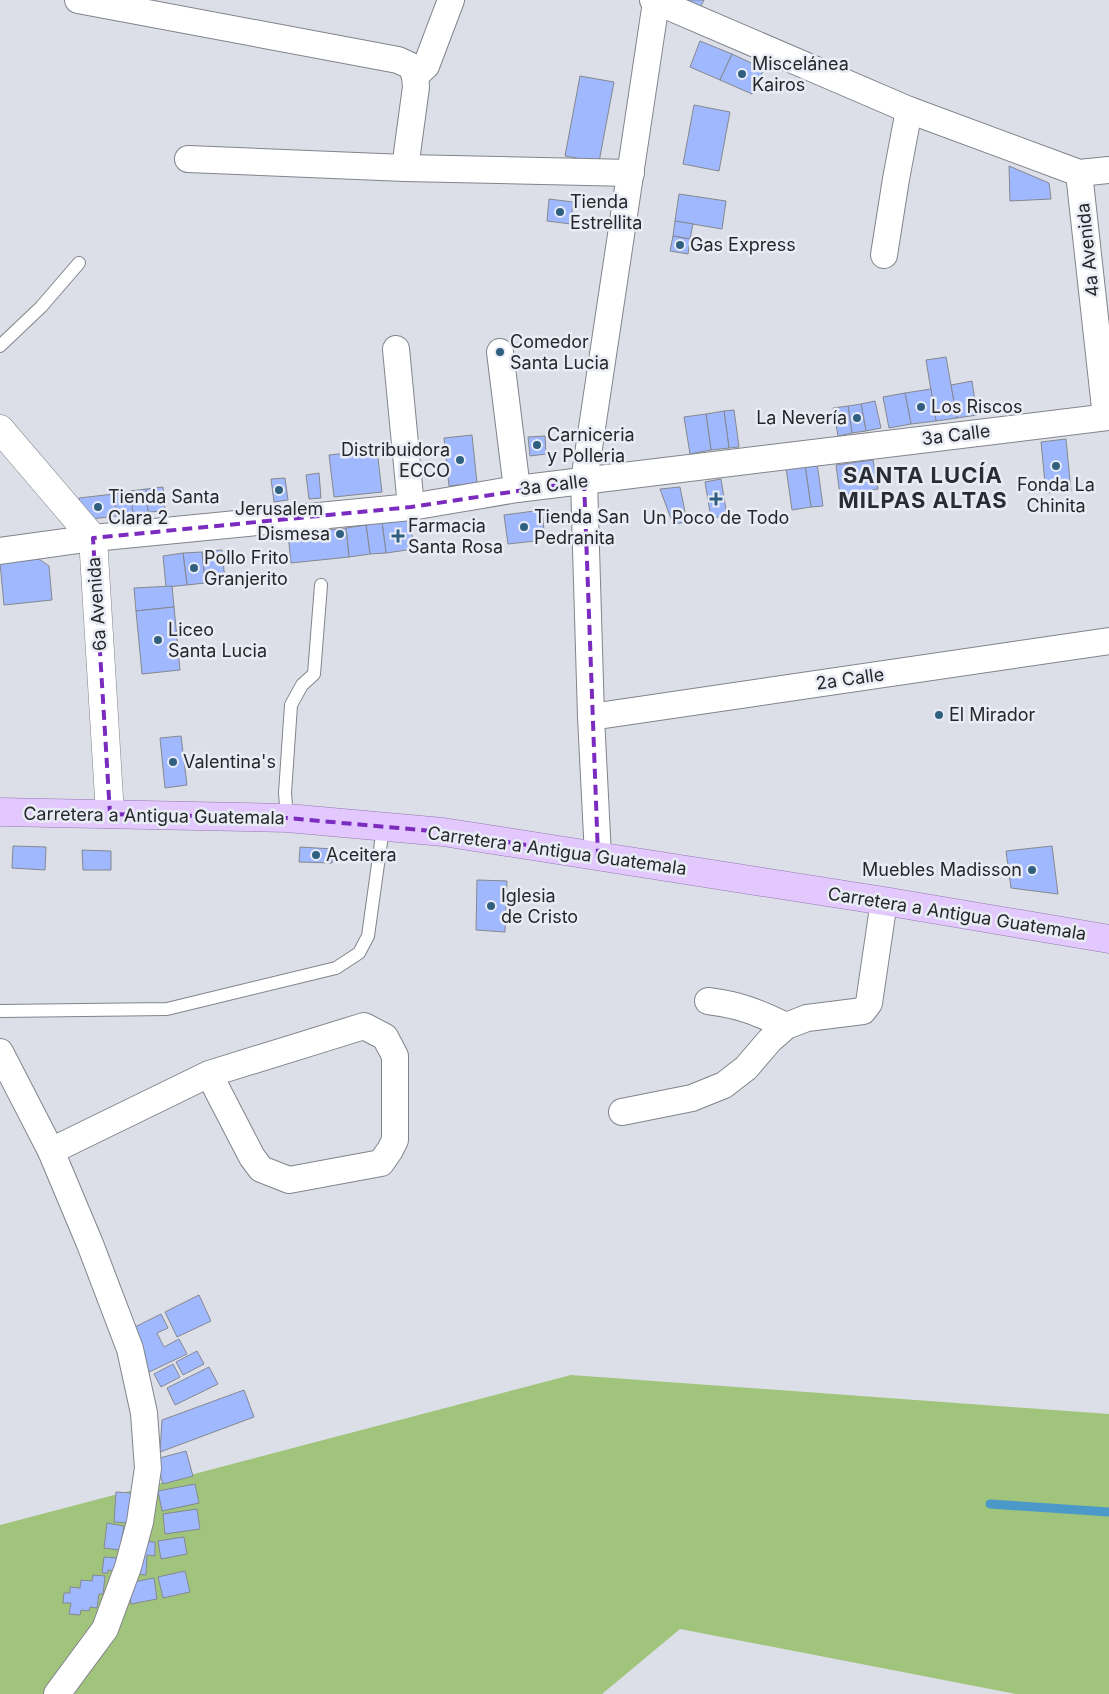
<svg xmlns="http://www.w3.org/2000/svg" width="1109" height="1694" viewBox="0 0 1109 1694" font-family="Inter,sans-serif">
<style>
.green{fill:#a1c47c}
.lines{fill:none;stroke-linecap:round;stroke-linejoin:round}
.stream{stroke:#4b99c8;stroke-width:9}
.building{fill:#a0b8fe;stroke:#858890}
.service-casing{stroke:#81848b;stroke-width:14}
.minor-casing{stroke:#81848b;stroke-width:28}
.tertiary-casing{stroke:#81848b;stroke-width:29}
.primary-casing{stroke:#9478b2;stroke-width:29}
.service{stroke:#fff;stroke-width:12}
.minor{stroke:#fff;stroke-width:26}
.tertiary{stroke:#fff;stroke-width:28}
.primary{stroke:#e2c8fd;stroke-width:28}
.marked{fill:none;stroke:#7b2cbf;stroke-width:4;stroke-dasharray:10 6;stroke-linejoin:round}
.poi-dot{fill:#30607f;stroke:#e9ecf5;stroke-width:2}
.labels{text-anchor:middle;stroke-width:5;stroke-linejoin:round;paint-order:stroke}
.poi-label{font-size:18px;fill:#25272a;stroke:#e9ecf5;text-anchor:start}
.street-label{font-size:18px;fill:#25272a;stroke:#e9ecf5}
.district-label{font-size:22px;font-weight:bold;letter-spacing:1px;fill:#292c32;stroke:#e9ecf5}
</style>
<rect width="100%" height="100%" fill="#dcdfe7"/>
<path class="green" d="M571,1375l538,39v280h-93l-336,-65 -78,65h-602v-169z"/>
<g class="lines">
<path class="stream" d="M990,1504l119,8"/>
</g>
<g class="building">
<path d="M680,0h24l-5,10z"/>
<path d="M700,41l32,13 -12,26 -30,-13z"/>
<path d="M732,54l32,15 -12,25 -32,-14z"/>
<path d="M580,76l34,6 -15,80 -34,-6z"/>
<path d="M694,105l36,7 -11,59 -36,-7z"/>
<path d="M1009,166l40,17 2,16 -41,2z"/>
<path d="M679,194l47,7 -4,28 -47,-8z"/>
<path d="M549,199l24,3 -2,22 -24,-3z"/>
<path d="M675,221l18,3 -3,15 -17,-3z"/>
<path d="M673,236l17,3 -2,15 -18,-3z"/>
<path d="M946,357l11,61 -21,3 -10,-61z"/>
<path d="M972,381l5,34 -20,3 -6,-33z"/>
<path d="M931,389l5,32 -25,3 -6,-31z"/>
<path d="M905,393l6,31 -22,4 -6,-31z"/>
<path d="M875,401l6,27 -15,3 -5,-27z"/>
<path d="M861,404l5,27 -14,2 -4,-27z"/>
<path d="M848,406l4,27 -14,3 -5,-28z"/>
<path d="M734,410l5,37 -10,1 -5,-37z"/>
<path d="M724,411l5,37 -18,2 -5,-36z"/>
<path d="M706,414l5,36 -21,4 -6,-37z"/>
<path d="M472,435l5,48 -28,3 -5,-48z"/>
<path d="M545,436l1,18 -16,2 -2,-19z"/>
<path d="M1066,439l5,52 -25,2 -5,-51z"/>
<path d="M377,450l5,42 -48,5 -5,-42z"/>
<path d="M873,460l5,29 -38,6 -4,-30z"/>
<path d="M817,463l6,43 -12,1 -6,-42z"/>
<path d="M805,465l6,42 -19,3 -6,-42z"/>
<path d="M319,473l2,25 -12,1 -3,-24z"/>
<path d="M285,478l3,22 -14,2 -3,-23z"/>
<path d="M721,479l6,37 -16,2 -6,-36z"/>
<path d="M163,487l2,24 -17,1 -2,-23z"/>
<path d="M680,487l7,35 -14,2 -13,-35z"/>
<path d="M146,489l2,23 -15,2 -3,-23z"/>
<path d="M130,491l3,23 -16,2 -3,-22z"/>
<path d="M114,494l3,22 -35,4 -3,-22z"/>
<path d="M542,510l3,30 -37,4 -4,-29z"/>
<path d="M410,519l4,30 -28,4 -4,-31z"/>
<path d="M382,522l4,31 -16,1 -4,-29z"/>
<path d="M366,525l4,29 -21,3 -3,-29z"/>
<path d="M346,528l3,29 -58,6 -3,-29z"/>
<path d="M222,550l3,31 -20,2 -3,-31z"/>
<path d="M202,552l3,31 -18,2 -4,-32z"/>
<path d="M183,553l4,32 -21,2 -3,-31z"/>
<path d="M39,559l10,7 3,34 -48,5 -4,-42z"/>
<path d="M172,586l2,21 -38,4 -2,-23z"/>
<path d="M174,607l6,63 -38,4 -6,-63z"/>
<path d="M181,736l6,49 -22,3 -5,-50z"/>
<path d="M13,846l33,1 -1,23 -33,-2z"/>
<path d="M1052,846l6,48 -47,-6 -5,-37z"/>
<path d="M300,847l33,2 -1,14 -33,-1z"/>
<path d="M82,850l29,1v19h-28z"/>
<path d="M477,880l30,1 -2,51 -29,-2z"/>
<path d="M199,1295l12,26 -34,16 -12,-25z"/>
<path d="M161,1314l7,14 -11,5 7,14 15,-8 8,15 -40,19 -20,-42z"/>
<path d="M197,1351l7,13 -21,11 -7,-13z"/>
<path d="M173,1364l7,13 -19,10 -7,-13z"/>
<path d="M209,1367l9,17 -43,21 -8,-17z"/>
<path d="M244,1390l10,27 -94,35 2,-32z"/>
<path d="M186,1451l7,25 -30,8 -7,-25z"/>
<path d="M195,1484l4,19 -37,8 -4,-20z"/>
<path d="M116,1492l16,1 -2,30 -16,-1z"/>
<path d="M197,1509l3,20 -35,5 -2,-20z"/>
<path d="M107,1523l17,3 -4,24 -16,-2z"/>
<path d="M184,1537l3,17 -26,5 -3,-18z"/>
<path d="M137,1541l18,1v14l-8,-1 -1,20 -10,-1z"/>
<path d="M104,1557l14,1 -2,13 -8,-1v3h-6z"/>
<path d="M185,1571l5,21 -27,6 -5,-21z"/>
<path d="M93,1575l12,1 -2,18h-4l-2,14 -7,-1 -1,4 -8,-1 -1,5 -11,-1 2,-11h-8l1,-10h6v-6l10,1 1,-8 11,1z"/>
<path d="M154,1578l3,21 -26,5 -3,-21z"/>
</g>
<g class="lines">
<defs>
<g id="service">
<path d="M0,346l41,-39 38,-44"/>
<path d="M287,818l-2,-25 6,-88 11,-20 12,-11 7,-89"/>
<path d="M0,1011l167,-2 169,-41 23,-15 9,-17 15,-108"/>
</g>
<g id="minor">
<path d="M78,0l320,60 13,6 4,10 1,11 -11,81"/>
<path d="M653,0l256,110 170,63 30,-3"/>
<path d="M415,76l11,-10 25,-66"/>
<path d="M188,159l217,9 226,5"/>
<path d="M1079,173l27,244"/>
<path d="M884,255l12,-76 13,-69"/>
<path d="M396,349l15,158"/>
<path d="M500,352l17,137"/>
<path d="M0,551l93,-13 318,-31 106,-18 592,-72"/>
<path d="M591,717l518,-76"/>
<path d="M598,856l-7,-139 -7,-236 72,-479"/>
<path d="M708,1001c32,4 49,11 78,25"/>
<path d="M0,1052l51,99 39,93 40,105 14,64 4,55 -8,54 -12,45 -23,62 -48,65"/>
<path d="M622,1112l70,-14 32,-13 22,-17 24,-28 16,-14 21,-8 56,-7 6,-8 15,-102"/>
<path d="M51,1151l158,-77 155,-48 21,11 10,19v84l-5,10 -9,13 -92,17 -28,-11 -9,-12 -43,-83"/>
</g>
<path id="tertiary" d="M0,429l93,109 17,276"/>
<path id="primary" d="M0,812l287,6 156,14 441,69 225,38"/>
</defs>
<use href="#service" class="service-casing"/>
<use href="#minor" class="minor-casing"/>
<use href="#tertiary" class="tertiary-casing"/>
<use href="#primary" class="primary-casing"/>
<use href="#service" class="service"/>
<use href="#minor" class="minor"/>
<use href="#tertiary" class="tertiary"/>
<use href="#primary" class="primary"/>
</g>
<path class="marked" d="M584,481l14,375 -155,-24 -156,-14 -177,-4 -17,-276 318,-31z"/>
<g class="poi-dot">
<circle cx="742" cy="74" r="5"/>
<circle cx="560" cy="212" r="5"/>
<circle cx="680" cy="245" r="5"/>
<circle cx="500" cy="352" r="5"/>
<circle cx="921" cy="407" r="5"/>
<circle cx="857" cy="418" r="5"/>
<circle cx="537" cy="445" r="5"/>
<circle cx="460" cy="460" r="5"/>
<circle cx="1056" cy="466" r="5"/>
<circle cx="279" cy="490" r="5"/>
<path d="M713.5 491.5h5v5h5v5h-5v5h-5v-5h-5v-5h5z"/>
<circle cx="98" cy="507" r="5"/>
<circle cx="524" cy="527" r="5"/>
<circle cx="340" cy="534" r="5"/>
<path d="M395.5 528.5h5v5h5v5h-5v5h-5v-5h-5v-5h5z"/>
<circle cx="194" cy="568" r="5"/>
<circle cx="158" cy="640" r="5"/>
<circle cx="939" cy="715" r="5"/>
<circle cx="173" cy="762" r="5"/>
<circle cx="316" cy="855" r="5"/>
<circle cx="1032" cy="870" r="5"/>
<circle cx="491" cy="906" r="5"/>
</g>
<g class="labels">
<g class="poi-label">
<text x="752" y="70">Miscelánea<tspan x="752" dy="21">Kairos</tspan></text>
<text x="570" y="208">Tienda<tspan x="570" dy="21">Estrellita</tspan></text>
<text x="690" y="251">Gas Express</text>
<text x="510" y="348">Comedor<tspan x="510" dy="21">Santa Lucia</tspan></text>
<text x="931" y="413">Los Riscos</text>
<text x="847" y="424" text-anchor="end">La Nevería</text>
<text x="547" y="441">Carniceria<tspan x="547" dy="21">y Polleria</tspan></text>
<text x="450" y="456" text-anchor="end">Distribuidora<tspan x="450" dy="21">ECCO</tspan></text>
<text x="1056" y="491" text-anchor="middle">Fonda La<tspan x="1056" dy="21">Chinita</tspan></text>
<text x="108" y="503">Tienda Santa<tspan x="108" dy="21">Clara 2</tspan></text>
<text x="279" y="515" text-anchor="middle">Jerusalem</text>
<text x="534" y="523">Tienda San<tspan x="534" dy="21">Pedranita</tspan></text>
<text x="716" y="524" text-anchor="middle">Un Poco de Todo</text>
<text x="408" y="532">Farmacia<tspan x="408" dy="21">Santa Rosa</tspan></text>
<text x="330" y="540" text-anchor="end">Dismesa</text>
<text x="204" y="564">Pollo Frito<tspan x="204" dy="21">Granjerito</tspan></text>
<text x="168" y="636">Liceo<tspan x="168" dy="21">Santa Lucia</tspan></text>
<text x="949" y="721">El Mirador</text>
<text x="183" y="768">Valentina's</text>
<text x="326" y="861">Aceitera</text>
<text x="1022" y="876" text-anchor="end">Muebles Madisson</text>
<text x="501" y="902">Iglesia<tspan x="501" dy="21">de Cristo</tspan></text>
</g>
<g class="street-label">
<text transform="translate(1088 250) rotate(-96)" y="6">4a Avenida</text>
<text transform="translate(956 435) rotate(-7)" y="6">3a Calle</text>
<text transform="translate(554 485) rotate(-7)" y="6">3a Calle</text>
<text transform="translate(97 604) rotate(-94)" y="6">6a Avenida</text>
<text transform="translate(850 679) rotate(-8)" y="6">2a Calle</text>
<text transform="translate(154 816) rotate(1)" y="6">Carretera a Antigua Guatemala</text>
<text transform="translate(557 851) rotate(8)" y="6">Carretera a Antigua Guatemala</text>
<text transform="translate(957 914) rotate(9)" y="6">Carretera a Antigua Guatemala</text>
</g>
<g class="district-label">
<text x="923" y="483">SANTA LUCÍA<tspan x="923" dy="25">MILPAS ALTAS</tspan></text>
</g>
</g>
</svg>
